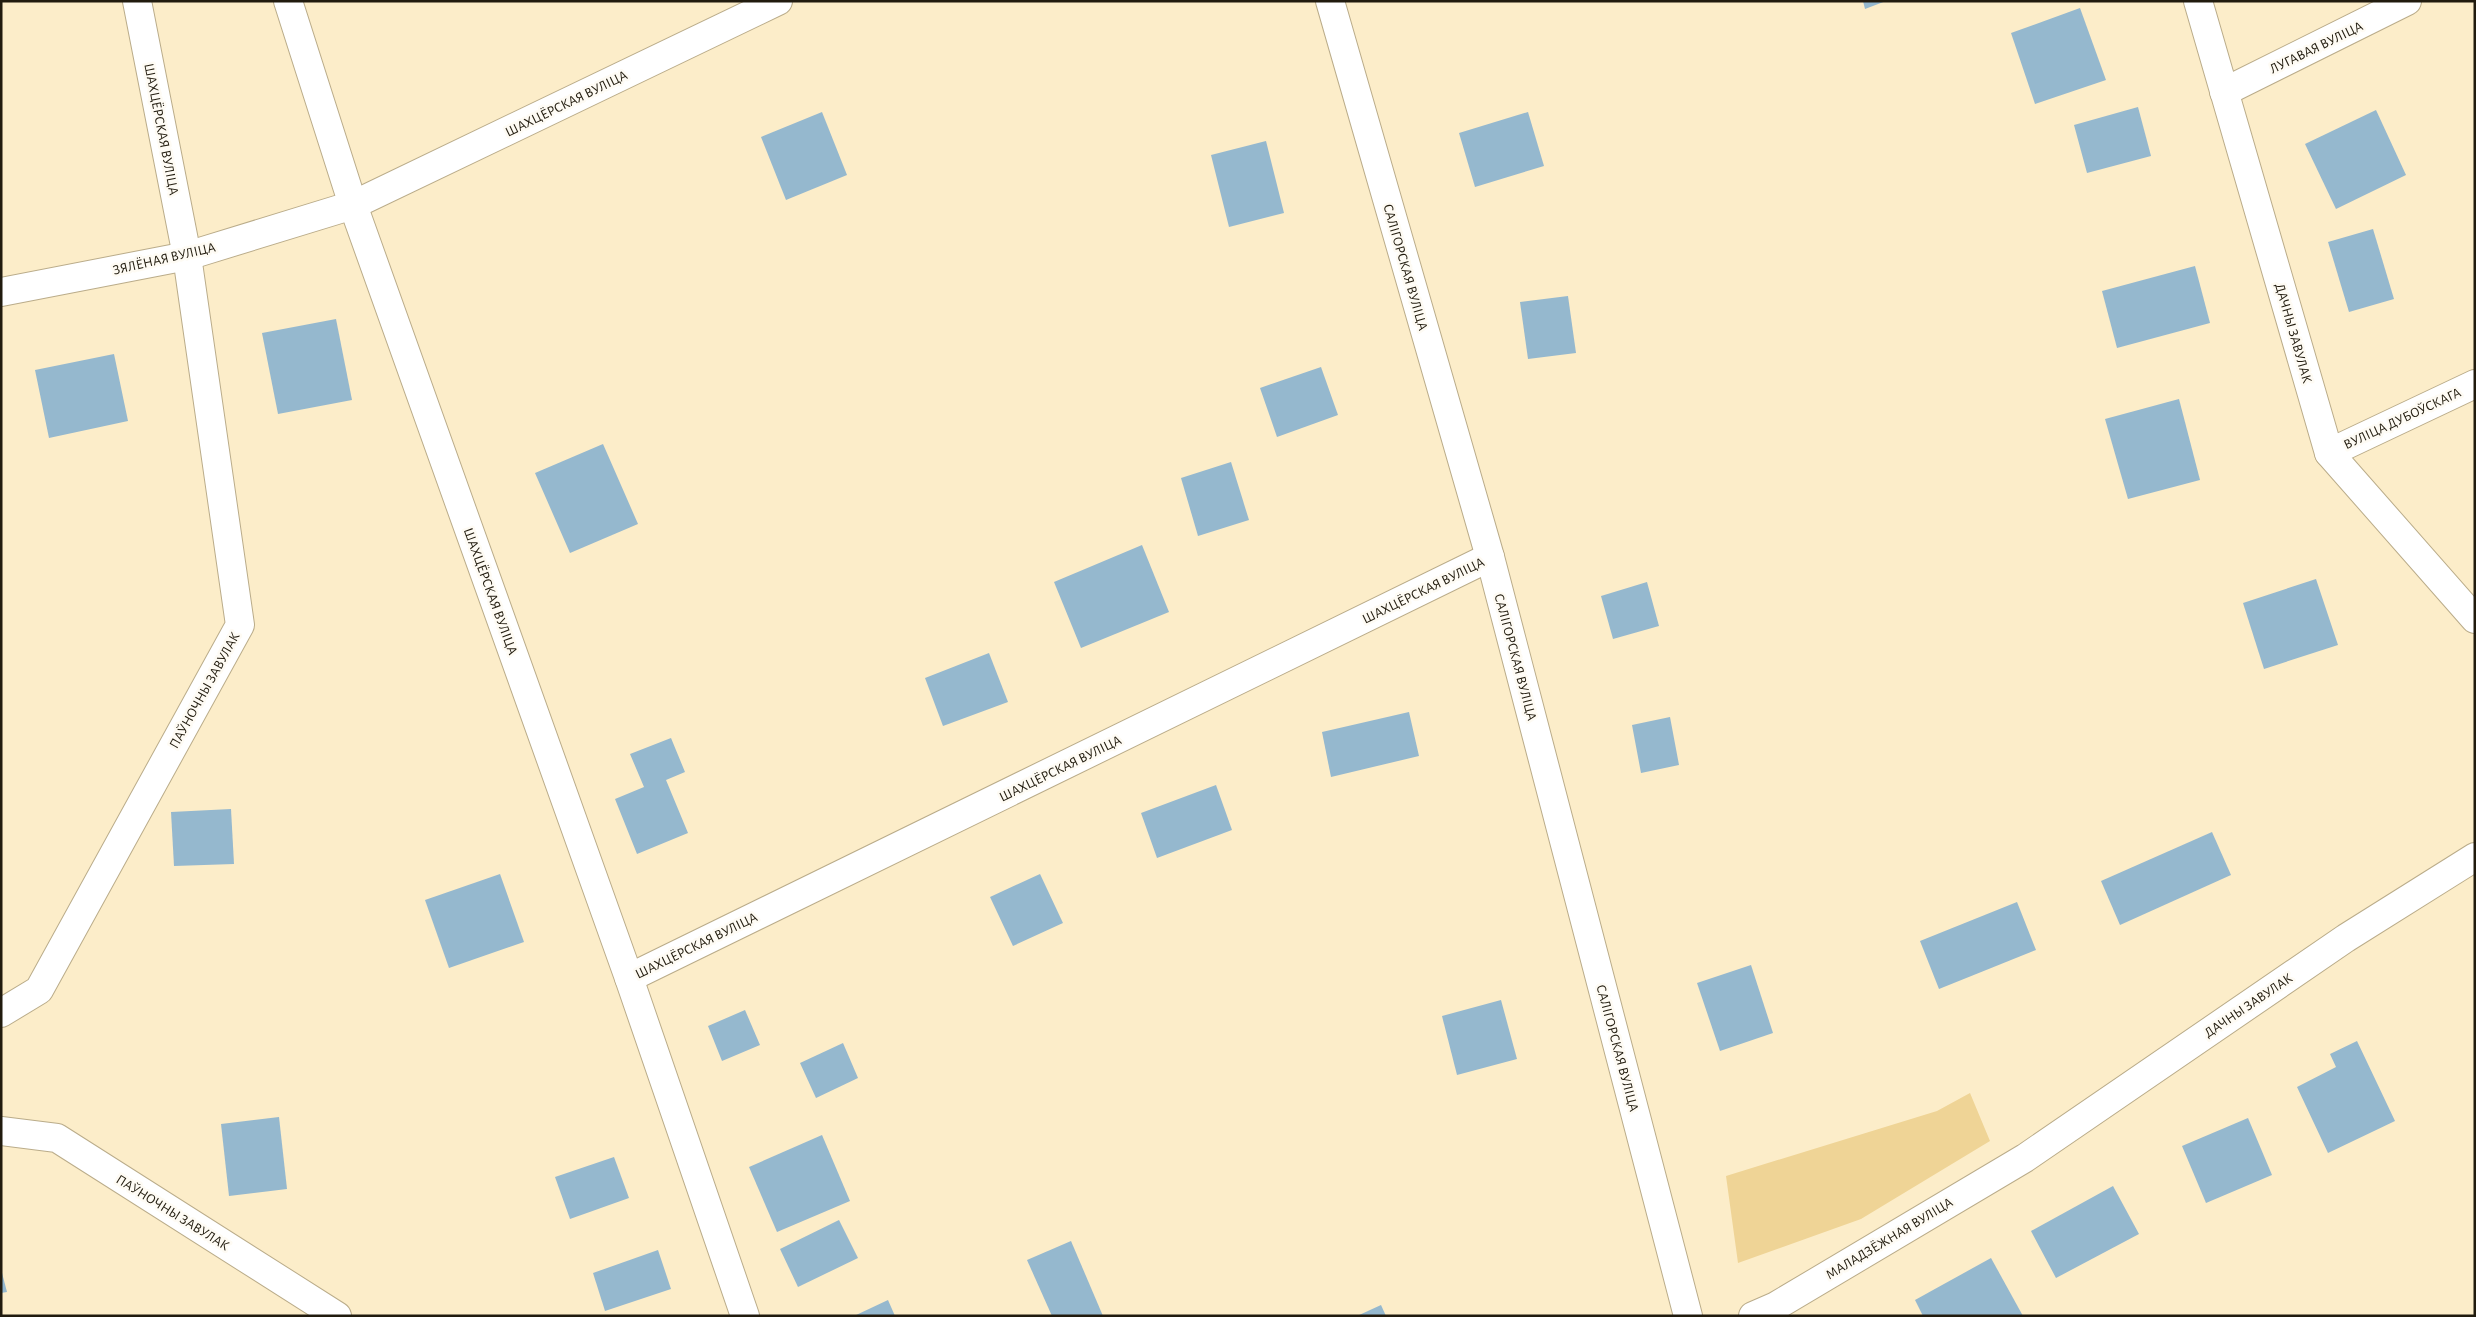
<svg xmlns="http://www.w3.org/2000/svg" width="2476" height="1317" viewBox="0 0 2476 1317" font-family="'Alegreya Sans',sans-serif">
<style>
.green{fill:#efd496}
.building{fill:#95b8ce}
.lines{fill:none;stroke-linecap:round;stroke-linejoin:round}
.street-casing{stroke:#baac8a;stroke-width:30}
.secondary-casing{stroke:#baac8a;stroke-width:30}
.street{stroke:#fff;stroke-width:28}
.secondary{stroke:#fff;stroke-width:28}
.labels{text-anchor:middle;stroke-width:5;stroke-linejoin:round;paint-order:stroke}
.street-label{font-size:14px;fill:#211b0e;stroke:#fefbf4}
</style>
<rect width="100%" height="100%" fill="#fcedc9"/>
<path class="green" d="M1970,1093l20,48 -129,78 -123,44 -12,-87 211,-65z"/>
<g class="building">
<path d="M1863,1h23l-21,8z"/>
<path d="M2080,8l26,72 -71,24 -24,-71z"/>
<path d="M2138,107l13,49 -64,17 -13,-48z"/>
<path d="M2376,110l30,65 -70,34 -31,-65z"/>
<path d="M822,112l25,63 -61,25 -25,-63z"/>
<path d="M1528,112l16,54 -69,21 -16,-54z"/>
<path d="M1266,141l18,72 -55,14 -18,-72z"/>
<path d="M2373,229l21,70 -45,13 -21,-70z"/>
<path d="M2195,266l15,57 -93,25 -15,-57z"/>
<path d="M1568,296l8,57 -48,6 -8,-57z"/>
<path d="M336,319l16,81 -74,14 -16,-81z"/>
<path d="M114,354l14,67 -79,17 -14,-68z"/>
<path d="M1321,367l17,48 -61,22 -17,-49z"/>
<path d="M2179,399l21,81 -72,19 -23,-80z"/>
<path d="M603,444l35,80 -68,29 -35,-80z"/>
<path d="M1231,462l18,58 -51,16 -17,-58z"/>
<path d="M1142,545l27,67 -88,36 -27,-66z"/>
<path d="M2316,579l22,66 -74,24 -21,-66z"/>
<path d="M1647,582l12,44 -46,13 -12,-43z"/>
<path d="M989,653l19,49 -65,24 -18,-48z"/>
<path d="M1409,712l10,44 -88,21 -9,-45z"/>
<path d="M1670,717l9,48 -38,8 -9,-48z"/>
<path d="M671,738l14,34 -19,8 22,53 -51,21 -22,-55 29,-12 -14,-33z"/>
<path d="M1216,785l16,45 -75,28 -16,-45z"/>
<path d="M231,809l3,55 -60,2 -3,-54z"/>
<path d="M2212,832l19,43 -111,50 -19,-44z"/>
<path d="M500,874l24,68 -75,26 -24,-68z"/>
<path d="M1040,874l23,49 -50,23 -23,-49z"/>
<path d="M2017,902l19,48 -97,39 -19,-48z"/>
<path d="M1751,965l22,68 -53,18 -23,-68z"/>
<path d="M1501,1000l16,59 -60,16 -15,-59z"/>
<path d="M745,1010l15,35 -38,16 -14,-35z"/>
<path d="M2357,1041l38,80 -67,32 -31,-66 39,-20 -6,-13z"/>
<path d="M843,1043l15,35 -42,20 -16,-35z"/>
<path d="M279,1117l8,72 -58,7 -8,-72z"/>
<path d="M2248,1118l24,57 -66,28 -24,-57z"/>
<path d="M822,1135l28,66 -73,31 -28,-65z"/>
<path d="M614,1157l15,41 -59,21 -15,-42z"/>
<path d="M2113,1186l26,48 -83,44 -25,-47z"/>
<path d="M839,1220l19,38 -60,29 -18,-38z"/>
<path d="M1071,1241l32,75h-51l-25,-56z"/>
<path d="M658,1250l13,39 -66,22 -12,-38z"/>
<path d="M1991,1258l32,58h-100l-8,-16z"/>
<path d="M1,1269l6,23 -6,1z"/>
<path d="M888,1300l7,16h-41z"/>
<path d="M1381,1305l5,11h-29z"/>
</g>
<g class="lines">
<defs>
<g id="street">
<path d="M288,1l65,204 276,773 116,338"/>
<path d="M1330,1l160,556 198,759"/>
<path d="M2224,92l183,-91"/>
<path d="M1,292l186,-36 166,-51 425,-204"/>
<path d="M2329,453l146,-69"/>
<path d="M629,978l861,-421"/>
<path d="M1,1013l38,-23 201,-365 -53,-369 -50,-255"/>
<path d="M1,1131l56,7 280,178"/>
<path d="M1753,1316l23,-10 249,-148 321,-220 129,-81"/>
</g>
<path id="secondary" d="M2198,1l131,452 146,166"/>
</defs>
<use href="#street" class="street-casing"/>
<use href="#secondary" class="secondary-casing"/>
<use href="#street" class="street"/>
<use href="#secondary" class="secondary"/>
</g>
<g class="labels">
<g class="street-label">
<text transform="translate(2316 47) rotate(-26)" y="5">ЛУГАВАЯ ВУЛІЦА</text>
<text transform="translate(566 103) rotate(-26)" y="5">ШАХЦЁРСКАЯ ВУЛІЦА</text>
<text transform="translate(162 129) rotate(79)" y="5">ШАХЦЁРСКАЯ ВУЛІЦА</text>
<text transform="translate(164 258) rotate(-13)" y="5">ЗЯЛЁНАЯ ВУЛІЦА</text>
<text transform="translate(1406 267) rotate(74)" y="5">САЛІГОРСКАЯ ВУЛІЦА</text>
<text transform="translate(2294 333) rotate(74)" y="5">ДАЧНЫ ЗАВУЛАК</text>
<text transform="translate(2402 418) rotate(-25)" y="5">ВУЛІЦА ДУБОЎСКАГА</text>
<text transform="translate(1423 590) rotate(-26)" y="5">ШАХЦЁРСКАЯ ВУЛІЦА</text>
<text transform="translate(491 591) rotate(70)" y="5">ШАХЦЁРСКАЯ ВУЛІЦА</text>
<text transform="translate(1516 657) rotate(75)" y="5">САЛІГОРСКАЯ ВУЛІЦА</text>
<text transform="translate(204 690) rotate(-61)" y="5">ПАЎНОЧНЫ ЗАВУЛАК</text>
<text transform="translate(1060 768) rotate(-26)" y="5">ШАХЦЁРСКАЯ ВУЛІЦА</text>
<text transform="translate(696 945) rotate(-26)" y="5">ШАХЦЁРСКАЯ ВУЛІЦА</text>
<text transform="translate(2248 1005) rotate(-34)" y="5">ДАЧНЫ ЗАВУЛАК</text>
<text transform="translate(1618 1048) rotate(75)" y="5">САЛІГОРСКАЯ ВУЛІЦА</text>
<text transform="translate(173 1212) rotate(32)" y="5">ПАЎНОЧНЫ ЗАВУЛАК</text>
<text transform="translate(1889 1238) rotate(-31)" y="5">МАЛАДЗЁЖНАЯ ВУЛІЦА</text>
</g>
</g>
<rect width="2476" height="1317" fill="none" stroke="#211b0e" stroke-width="5"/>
</svg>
